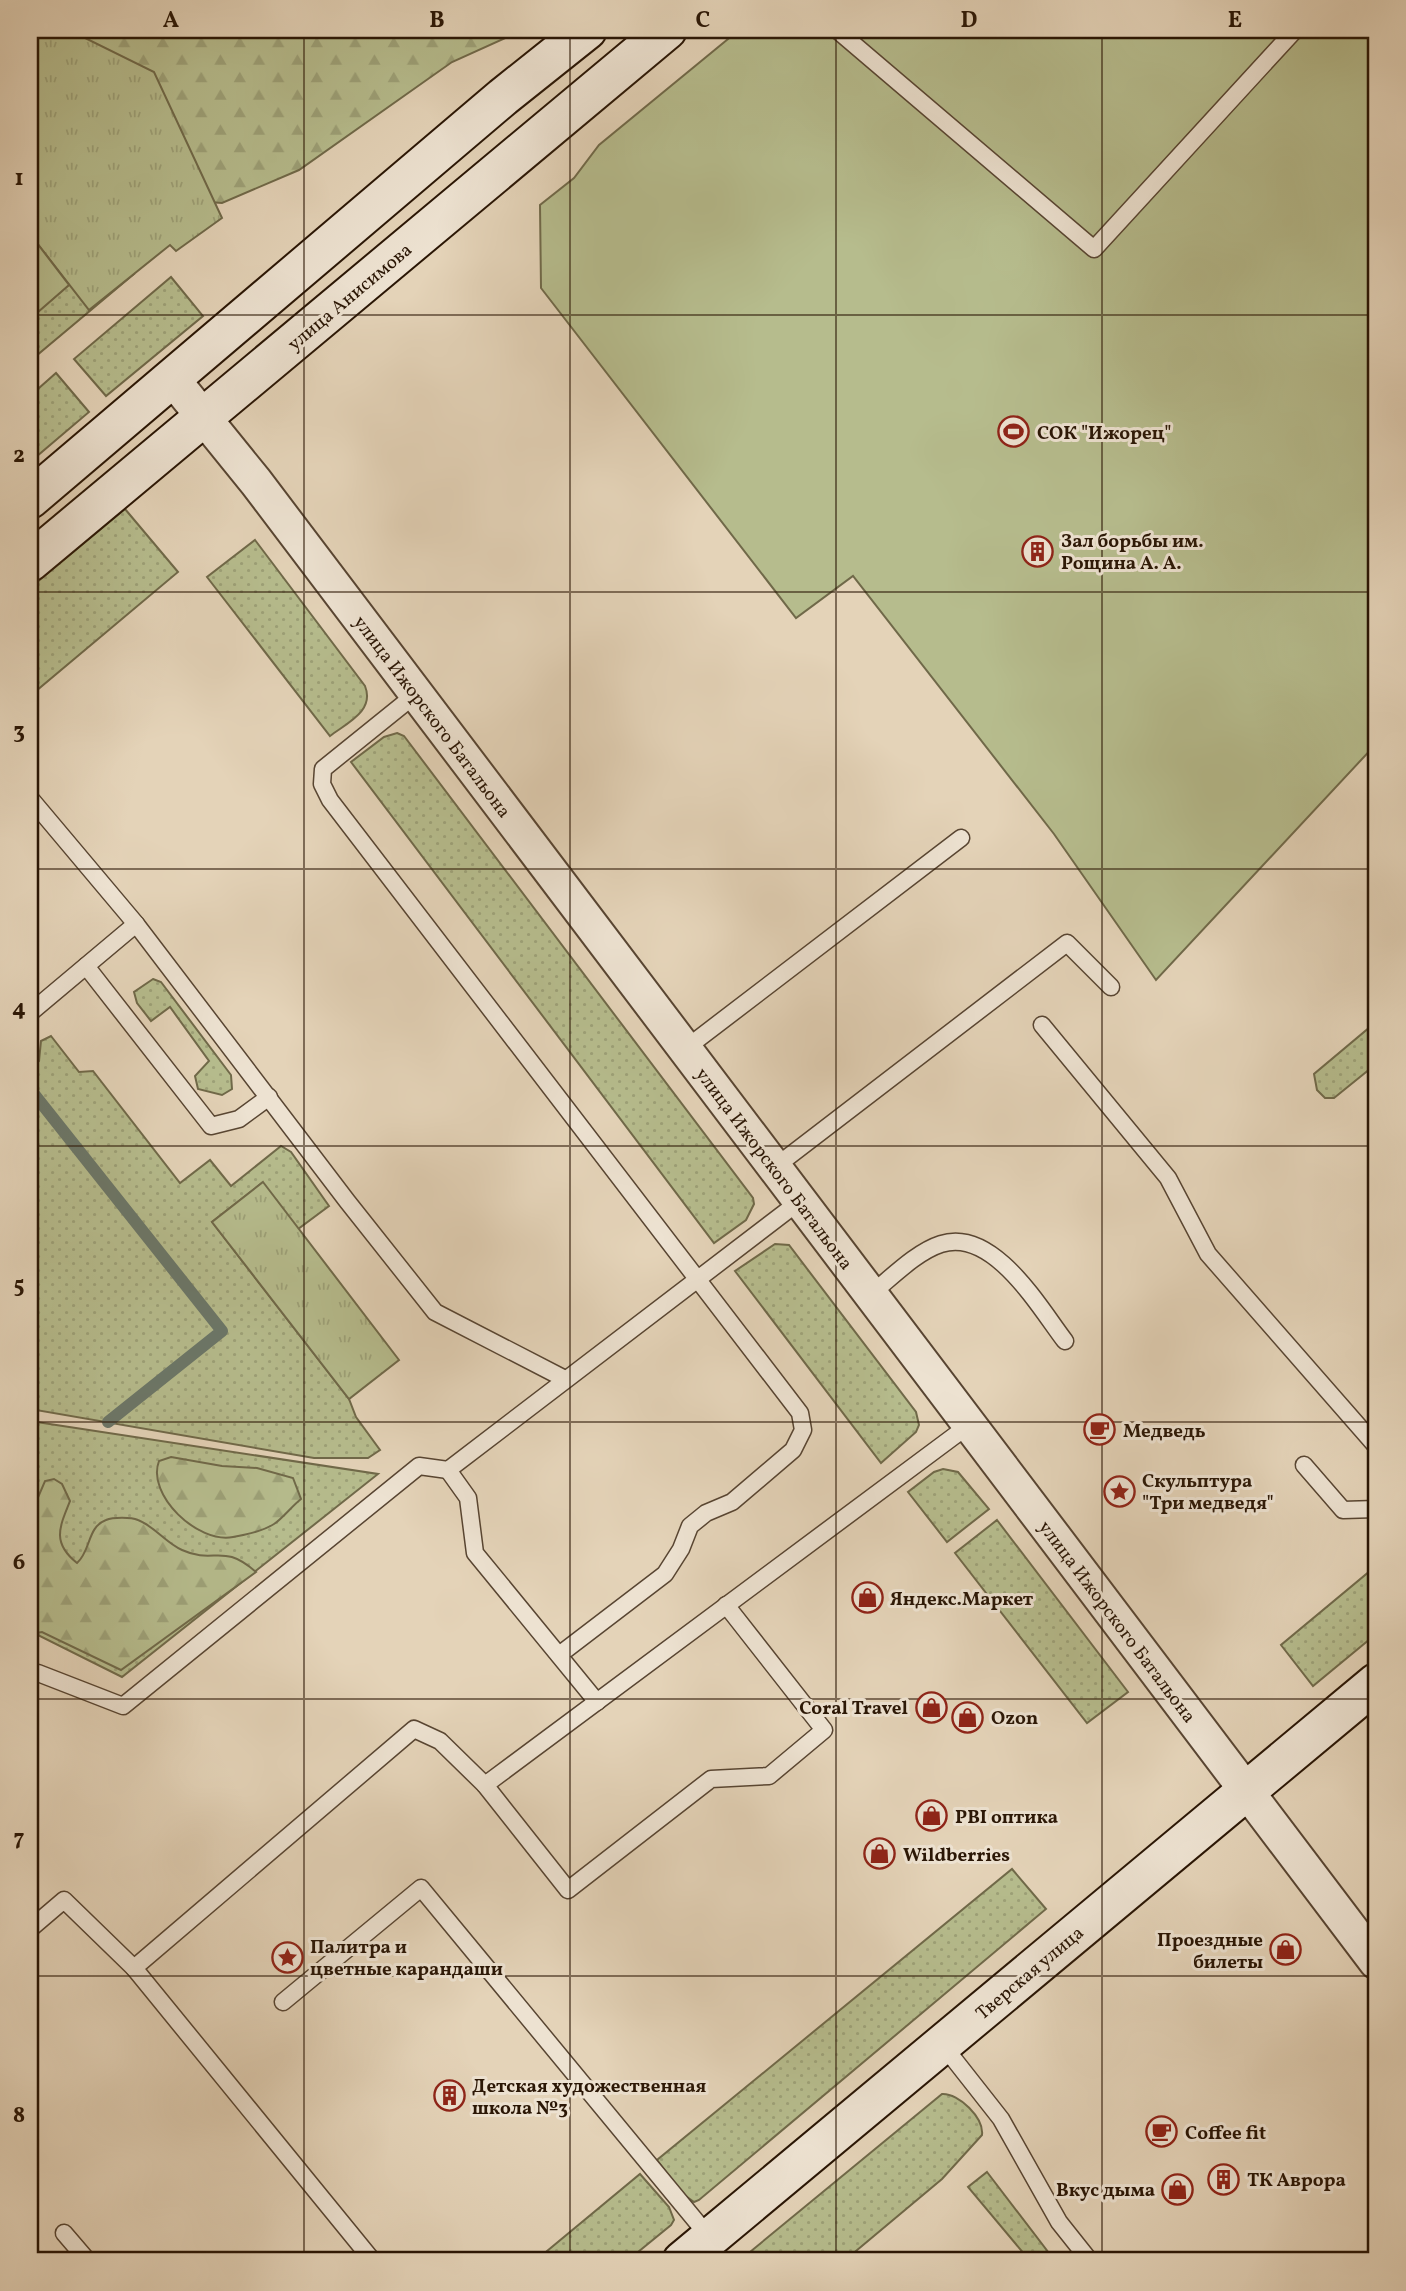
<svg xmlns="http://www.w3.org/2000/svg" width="1406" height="2291" viewBox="0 0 1406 2291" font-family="Vollkorn,serif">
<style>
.grass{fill:url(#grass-dots);stroke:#706949;stroke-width:2}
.forest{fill:url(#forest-firs);stroke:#706949;stroke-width:2}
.park{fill:url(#park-tufts);stroke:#706949;stroke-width:2}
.pitch{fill:#b6bc8d;stroke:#706949;stroke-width:2}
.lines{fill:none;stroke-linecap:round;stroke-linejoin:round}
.stream{stroke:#6b7769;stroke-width:12}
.service-casing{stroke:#584532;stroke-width:19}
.minor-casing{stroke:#584532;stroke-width:37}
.secondary-casing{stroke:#2a1605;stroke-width:42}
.service{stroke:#ede2d1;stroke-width:16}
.minor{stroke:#ede2d1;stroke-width:33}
.secondary{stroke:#ede2d1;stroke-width:38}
.grid{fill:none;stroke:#2a1605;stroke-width:2;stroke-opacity:0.55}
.labels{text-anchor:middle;stroke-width:6;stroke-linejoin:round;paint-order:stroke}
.street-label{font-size:19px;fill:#2a1605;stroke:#ede2d1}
.poi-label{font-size:19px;font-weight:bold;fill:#2a1605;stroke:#ede2d1;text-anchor:start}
.neatline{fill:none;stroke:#2a1605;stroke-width:2.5}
.grid-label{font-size:23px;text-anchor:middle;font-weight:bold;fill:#2a1605}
</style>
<defs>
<pattern id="grass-dots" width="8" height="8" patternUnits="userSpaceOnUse" patternTransform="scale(1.75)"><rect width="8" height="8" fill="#b6bc8d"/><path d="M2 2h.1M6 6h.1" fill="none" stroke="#9da178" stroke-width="1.8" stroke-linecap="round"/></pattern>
<pattern id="forest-firs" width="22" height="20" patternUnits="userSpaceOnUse" patternTransform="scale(1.75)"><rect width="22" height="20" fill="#b6bc8d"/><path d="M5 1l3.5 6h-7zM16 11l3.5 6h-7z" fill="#9da178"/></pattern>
<pattern id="park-tufts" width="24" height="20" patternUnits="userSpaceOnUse" patternTransform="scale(1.75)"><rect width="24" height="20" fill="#b6bc8d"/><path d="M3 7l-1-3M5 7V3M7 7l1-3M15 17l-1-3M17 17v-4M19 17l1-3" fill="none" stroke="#9da178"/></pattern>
</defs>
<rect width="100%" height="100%" fill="#e4d3b8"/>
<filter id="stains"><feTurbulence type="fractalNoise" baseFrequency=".00286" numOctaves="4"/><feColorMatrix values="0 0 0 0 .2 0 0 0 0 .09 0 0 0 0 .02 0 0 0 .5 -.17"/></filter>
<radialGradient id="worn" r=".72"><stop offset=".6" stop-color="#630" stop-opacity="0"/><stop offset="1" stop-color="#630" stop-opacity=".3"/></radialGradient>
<g class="grass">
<path d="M30,172l104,102 -104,87z"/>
<path d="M171,277l32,39 -97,80 -32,-37z"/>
<path d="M56,373l33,39 -59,50v-66z"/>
<path d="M125,509l53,63 -148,124v-108z"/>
<path d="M255,540l110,146c10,25 -18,37 -35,50l-123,-159z"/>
<path d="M397,733l7,3 349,462 1,6 -8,16 -32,23 -363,-481 33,-25z"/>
<path d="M153,979l8,3 70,93 1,14 -10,6 -24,-6 -3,-13 14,-15 -39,-54 -19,14 -14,-18 -3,-11z"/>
<path d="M1376,1022v42l-42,34h-9l-8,-8 -3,-16z"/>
<path d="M51,1036l28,36 14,-1 87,112 30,-23 21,26 50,-40 10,6 38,54 -31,23 -36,-46 -50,39 137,177 7,18 24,33 -12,8h-54l-284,-49v-340l9,-8 2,-20z"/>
<path d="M775,1244l14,1 127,167 3,13 -3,7 -35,31 -146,-192z"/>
<path d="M30,1421l348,53 -256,203 -84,-42 -8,1z"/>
<path d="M943,1469l15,3 31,37 -42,33 -39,-50 26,-20z"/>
<path d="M997,1520l131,172 -41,31 -132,-170z"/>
<path d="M1376,1566v68l-63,52 -32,-41z"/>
<path d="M1012,1869l34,40 -347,291 -5,2 -11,-8 -26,-34z"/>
<path d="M942,2094c17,-1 42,24 40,41l-40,44 -98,82h-105z"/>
<path d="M987,2172l68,89h-25l-62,-74z"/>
<path d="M640,2174l29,33 5,13 -3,5 -44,36h-92z"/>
</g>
<g class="forest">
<path d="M30,30h214l15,5 8,-5h256l-71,32 -153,108 -77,33 -14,-1z"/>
<path d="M171,1457l51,9 35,2 36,10 8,21c-9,7 -19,20 -27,25 -11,7 -29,11 -41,13 -35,7 -87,-42 -74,-76z"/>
<path d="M54,1479l8,5 8,17c-11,27 -18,42 7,62 14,-12 10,-36 29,-43 7,-3 25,-3 32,0 16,6 28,23 44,30 33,15 40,-8 74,22l-135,98 -79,-38 -12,2v-118l15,-35z"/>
</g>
<g class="park">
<path d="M30,30h39l85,42 68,146 -46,33 -6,-6 -81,65 -59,-76z"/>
<path d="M263,1182l136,178 -50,39 -137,-177z"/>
</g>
<g class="pitch">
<path d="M739,30h637v714l-220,236 -102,-146 -201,-258 -57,42 -255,-330 -1,-83 34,-27 25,-33z"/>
<path d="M30,234l39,51 -39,34z"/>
</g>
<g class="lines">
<path class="stream" d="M30,1089l192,242 -114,91"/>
<defs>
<g id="service">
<path d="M837,30l257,219 201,-219"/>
<path d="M416,694l-93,75 -1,15 8,16 470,613 3,17 -10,20 -61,52 -26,11 -16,13 -9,23 -16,25 -106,81"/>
<path d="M30,798l106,126 211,277 88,111 130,67"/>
<path d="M86,966l125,160 28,-7 30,-22"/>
<path d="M30,1013l106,-89"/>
<path d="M1042,1025l126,153 40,76 168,192"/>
<path d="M685,1049l276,-211"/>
<path d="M775,1167l292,-224 44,44"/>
<path d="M871,1294c20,-16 45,-42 70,-50 52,-17 98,63 124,97"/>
<path d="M1304,1465l39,45 33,-1"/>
<path d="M448,1470l20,28 7,55 122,149"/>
<path d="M30,1674l8,-1 85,33 296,-240 29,4 352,-269"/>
<path d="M485,1785l83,105 143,-111 58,-3 55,-46 -98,-125"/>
<path d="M30,1929l34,-29 70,68"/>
<path d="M283,2002l138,-114 289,350"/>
<path d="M942,2044l59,75 58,103 31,39"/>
<path d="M64,2233l24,28"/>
<path d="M373,2261l-239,-293 280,-239 26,12 45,44 484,-360"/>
</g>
<path id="minor" d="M171,377l85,105 1120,1480"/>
<g id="secondary">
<path d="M30,499l473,-402 84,-67"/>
<path d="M30,562l637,-532"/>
<path d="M682,2261l694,-578"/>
</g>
</defs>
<use href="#service" class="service-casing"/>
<use href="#minor" class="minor-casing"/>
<use href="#secondary" class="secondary-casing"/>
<use href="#service" class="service"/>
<use href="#minor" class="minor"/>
<use href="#secondary" class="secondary"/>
</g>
<path class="grid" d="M304,30v2231M570,30v2231M836,30v2231M1102,30v2231M30,315h1346M30,592h1346M30,869h1346M30,1146h1346M30,1422h1346M30,1699h1346M30,1976h1346"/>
<defs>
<symbol id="stadium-ring" viewBox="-11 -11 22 22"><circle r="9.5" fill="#ede2d1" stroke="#8f2418" stroke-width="1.5"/><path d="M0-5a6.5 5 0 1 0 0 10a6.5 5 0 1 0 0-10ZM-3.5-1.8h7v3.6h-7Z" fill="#8f2418"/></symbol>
<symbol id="building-ring" viewBox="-11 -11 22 22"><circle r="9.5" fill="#ede2d1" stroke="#8f2418" stroke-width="1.5"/><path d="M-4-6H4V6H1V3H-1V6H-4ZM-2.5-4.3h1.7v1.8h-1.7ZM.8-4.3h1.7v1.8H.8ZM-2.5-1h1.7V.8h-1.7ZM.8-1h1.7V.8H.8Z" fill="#8f2418"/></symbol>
<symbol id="cafe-ring" viewBox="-11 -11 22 22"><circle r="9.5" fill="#ede2d1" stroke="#8f2418" stroke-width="1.5"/><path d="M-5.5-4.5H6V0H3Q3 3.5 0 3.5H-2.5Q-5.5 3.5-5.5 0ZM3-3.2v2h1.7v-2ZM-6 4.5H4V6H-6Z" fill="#8f2418"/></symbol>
<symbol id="sight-ring" viewBox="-11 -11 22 22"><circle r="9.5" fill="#ede2d1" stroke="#8f2418" stroke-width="1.5"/><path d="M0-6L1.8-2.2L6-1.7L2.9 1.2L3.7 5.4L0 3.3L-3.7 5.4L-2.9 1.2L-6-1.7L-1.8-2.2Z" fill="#8f2418"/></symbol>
<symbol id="shop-ring" viewBox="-11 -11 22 22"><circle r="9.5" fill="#ede2d1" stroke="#8f2418" stroke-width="1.5"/><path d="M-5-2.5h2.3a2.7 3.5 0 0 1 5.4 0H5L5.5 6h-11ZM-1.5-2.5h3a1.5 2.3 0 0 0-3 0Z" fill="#8f2418"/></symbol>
</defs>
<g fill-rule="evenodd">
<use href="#stadium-ring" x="996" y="414" width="35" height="35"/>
<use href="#building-ring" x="1020" y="534" width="35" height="35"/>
<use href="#cafe-ring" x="1082" y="1412" width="35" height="35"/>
<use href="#sight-ring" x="1102" y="1474" width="35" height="35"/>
<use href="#shop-ring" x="850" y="1580" width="35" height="35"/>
<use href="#shop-ring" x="914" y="1690" width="35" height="35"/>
<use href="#shop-ring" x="950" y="1700" width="35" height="35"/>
<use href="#shop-ring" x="914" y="1798" width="35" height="35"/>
<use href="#shop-ring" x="862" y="1836" width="35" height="35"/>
<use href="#shop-ring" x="1268" y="1932" width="35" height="35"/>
<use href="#sight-ring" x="270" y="1940" width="35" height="35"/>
<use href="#building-ring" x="432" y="2078" width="35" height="35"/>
<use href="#cafe-ring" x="1144" y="2114" width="35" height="35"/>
<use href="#building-ring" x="1206" y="2162" width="35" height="35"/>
<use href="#shop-ring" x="1160" y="2172" width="35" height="35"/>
</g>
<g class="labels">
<g class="street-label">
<text transform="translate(349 296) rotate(-40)" y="7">улица Анисимова</text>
<text transform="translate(433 716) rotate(53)" y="7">улица Ижорского Батальона</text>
<text transform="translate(775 1168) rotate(53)" y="7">улица Ижорского Батальона</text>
<text transform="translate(1118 1621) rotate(53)" y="7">улица Ижорского Батальона</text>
<text transform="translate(1029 1972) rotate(-40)" y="7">Тверская улица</text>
</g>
<g class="poi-label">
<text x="1037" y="439">СОК "Ижорец"</text>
<text x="1061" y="547">Зал борьбы им.<tspan x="1061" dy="22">Рощина А. А.</tspan></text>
<text x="1123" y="1437">Медведь</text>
<text x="1142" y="1487">Скульптура<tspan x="1142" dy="22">"Три медведя"</tspan></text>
<text x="890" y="1605">Яндекс.Маркет</text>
<text x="908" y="1714" text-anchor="end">Coral Travel</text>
<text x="991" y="1724">Ozon</text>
<text x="955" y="1823">PBI оптика</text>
<text x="903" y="1861">Wildberries</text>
<text x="1263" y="1946" text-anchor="end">Проездные<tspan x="1263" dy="22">билеты</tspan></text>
<text x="310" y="1953">Палитра и<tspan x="310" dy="22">цветные карандаши</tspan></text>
<text x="472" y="2092">Детская художественная<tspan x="472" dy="22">школа №3</tspan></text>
<text x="1185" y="2139">Coffee fit</text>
<text x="1247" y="2186">ТК Аврора</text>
<text x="1155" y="2196" text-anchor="end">Вкус дыма</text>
</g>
</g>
<rect width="1406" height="2291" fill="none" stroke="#e4d3b8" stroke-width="77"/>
<rect x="38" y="38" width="1330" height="2214" class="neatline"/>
<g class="grid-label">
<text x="171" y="27">A</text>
<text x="437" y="27">B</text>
<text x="703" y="27">C</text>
<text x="969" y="27">D</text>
<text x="1235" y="27">E</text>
<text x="19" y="185">1</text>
<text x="19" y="462">2</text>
<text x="19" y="738">3</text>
<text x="19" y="1015">4</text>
<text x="19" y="1292">5</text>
<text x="19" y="1569">6</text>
<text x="19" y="1845">7</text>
<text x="19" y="2122">8</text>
</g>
<rect width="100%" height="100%" filter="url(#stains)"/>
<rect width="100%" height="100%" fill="url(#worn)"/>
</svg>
